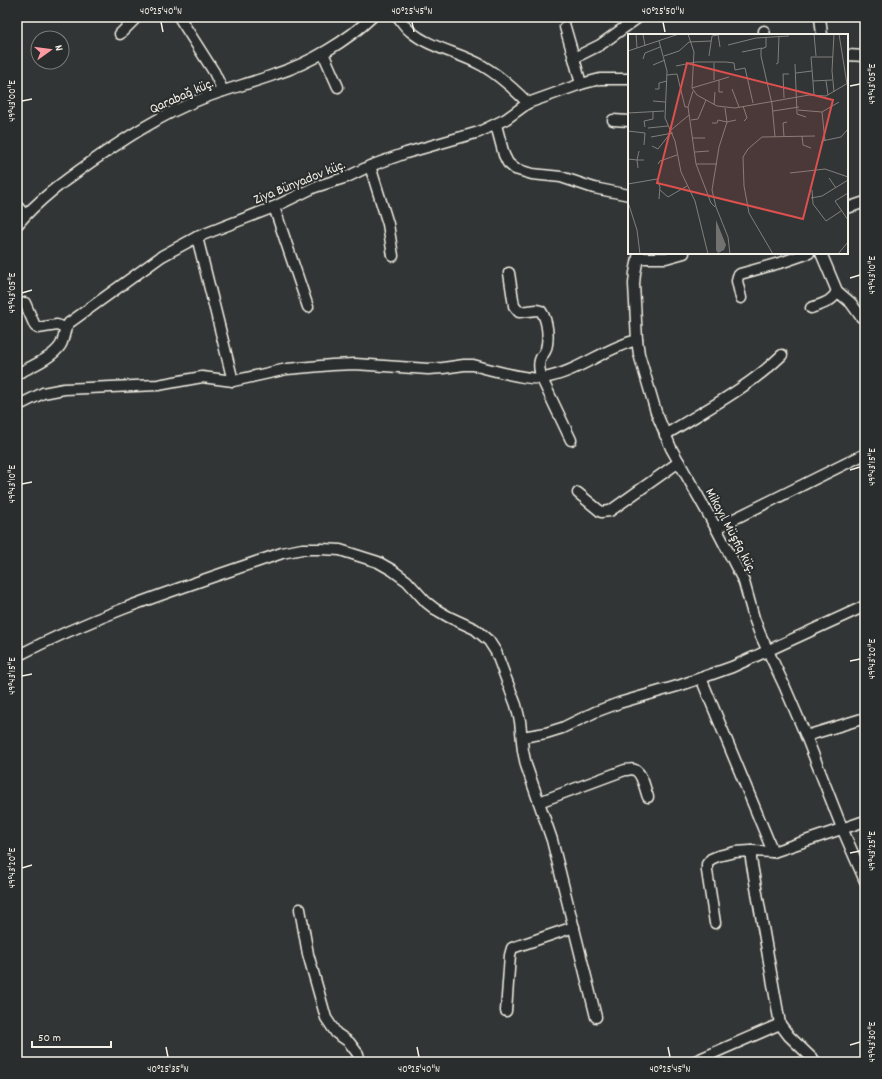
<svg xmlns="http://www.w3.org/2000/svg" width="882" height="1079" viewBox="0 0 882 1079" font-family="Dekko,sans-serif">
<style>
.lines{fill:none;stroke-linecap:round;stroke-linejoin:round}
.street-casing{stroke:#f4f1e8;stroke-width:13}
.street{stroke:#2a2d2e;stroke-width:10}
.ticks{fill:none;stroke:#f4f1e8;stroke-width:1.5}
.labels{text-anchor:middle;stroke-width:4;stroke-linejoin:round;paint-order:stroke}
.street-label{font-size:14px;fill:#f4f1e8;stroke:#2a2d2e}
.inset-road{fill:none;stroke:#80807d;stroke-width:1}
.view{fill:#dc504e;fill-opacity:0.15;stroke:#dc504e;stroke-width:2}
.inset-edge{fill:none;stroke:#f4f1e8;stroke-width:2}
.neatline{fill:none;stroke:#f4f1e8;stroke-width:1.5}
.ticks-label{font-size:10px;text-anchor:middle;fill:#f4f1e8}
</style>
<rect width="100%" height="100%" fill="#323535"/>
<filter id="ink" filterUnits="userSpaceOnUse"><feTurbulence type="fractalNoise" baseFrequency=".025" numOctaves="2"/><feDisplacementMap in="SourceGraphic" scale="8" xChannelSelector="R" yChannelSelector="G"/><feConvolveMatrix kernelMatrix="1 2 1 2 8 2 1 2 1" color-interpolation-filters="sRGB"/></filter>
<g filter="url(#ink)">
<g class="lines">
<defs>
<g id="street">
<path d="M179,17l35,55 9,19"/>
<path d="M398,17c4,5 7,10 12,14 21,18 49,21 73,35 17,10 31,23 45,37"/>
<path d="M820,17l2,18"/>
<path d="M565,27l9,31"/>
<path d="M764,31l1,4"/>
<path d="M120,34l17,-17"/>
<path d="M323,53l15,34"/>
<path d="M847,55l18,1"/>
<path d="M581,84l-7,-26 26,-13 39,-28"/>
<path d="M613,120l16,1"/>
<path d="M496,125l8,30 4,8 7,6 17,5 29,3 33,11 35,7"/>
<path d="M370,166l18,58 5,32"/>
<path d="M17,206l8,9"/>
<path d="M274,207l34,100"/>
<path d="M847,208l18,-6"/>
<path d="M17,225c21,-25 47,-44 74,-63 35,-24 71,-48 110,-63 25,-10 51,-16 75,-25 34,-11 71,-33 96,-57"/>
<path d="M197,237l36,144"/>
<path d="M639,253l-4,20 -1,11 3,56 2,14 17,58 15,36 45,80 28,54 10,36 6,16 24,51 22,51 36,92 23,53"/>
<path d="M821,253l16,38 14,12 10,14"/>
<path d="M638,258h28l18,-5"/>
<path d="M509,273l5,33 5,6 18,-2 4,1c7,10 8,27 5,38 -1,4 -5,7 -6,11 -2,6 0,13 2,19l29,61"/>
<path d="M741,298l-4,-17 1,-5 2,-2 43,-12 26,-9"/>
<path d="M25,303l10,23 3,2 19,-3 8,3"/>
<path d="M811,308c10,-4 22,-6 26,-17"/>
<path d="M17,374c13,-7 35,-16 43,-28 5,-7 3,-16 9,-23l93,-67 35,-19 77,-30 41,-20 32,-10 23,-11 36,-13 73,-21 27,-13 22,-16 53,-19 19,-5h29"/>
<path d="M17,406l26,-13 21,-4 94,-4 44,-8 31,4 54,-12 45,-4 23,-1 73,5 15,-1 21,-3h9c15,4 56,16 70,13 34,-5 61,-30 94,-38"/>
<path d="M665,435c40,-25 83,-47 117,-80"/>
<path d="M578,493l23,19 9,-1 69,-49"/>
<path d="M716,528l149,-74"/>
<path d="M17,656c84,-44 176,-72 265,-103l20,-4h20l18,1 38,12 14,8 15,11 19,21 9,7 14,8 26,12 14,12 7,11 20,53 4,16 3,30 3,14 26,75 44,177"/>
<path d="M701,678l72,174"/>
<path d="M806,736l59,-18"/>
<path d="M522,737l24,-4 16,-5 33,-16 24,-9 62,-18 51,-18 133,-61"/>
<path d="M539,802l86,-32c4,0 7,-2 10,0 8,4 10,20 13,27"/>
<path d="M751,851v8l29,165 9,12 27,26"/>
<path d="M300,909l8,45 18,64 10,15 13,9 9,12 2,8"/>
<path d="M715,923l-8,-52v-7l4,-5 7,-3 17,-4 16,-1 22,1 92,-31"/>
<path d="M506,1011l4,-56 2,-7 62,-21"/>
<path d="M693,1062l87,-38"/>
</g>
</defs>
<use href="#street" class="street-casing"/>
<use href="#street" class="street"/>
</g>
</g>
<path class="ticks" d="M161,22l2,10M412,22l2,10M663,22l2,10M850,86l10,-2M22,101l10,-2M850,278l10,-3M22,293l10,-3M850,470l10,-3M22,484l10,-2M850,661l10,-2M22,676l10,-2M850,853l10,-2M22,868l10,-3M850,1045l10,-3M166,1047l2,10M417,1047l2,10M668,1047l2,10"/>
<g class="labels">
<g class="street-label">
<text transform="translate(181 95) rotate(-24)" y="5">Qarabağ küç.</text>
<text transform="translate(299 181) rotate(-22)" y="5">Ziya Bünyadov küç.</text>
<text transform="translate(732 530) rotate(62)" y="5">Mikayıl Müşfiq küç.</text>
</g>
</g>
<g transform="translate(628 34)">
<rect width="220" height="220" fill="#323535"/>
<path d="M88,186l10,25 -2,5 -6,3 -2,-3z" fill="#727370"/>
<path class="inset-road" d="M8,0l1,14M15,0l2,12M60,0l6,18 -2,36 5,7 20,11 18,2 74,-13 17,1 22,-13M90,0l2,13M186,0l2,22M206,0l-2,37 2,21M211,0l8,50M138,3v10l-5,2v7l11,48 3,33M31,7l8,30 -2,47 10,23 6,31 14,29 13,53M100,11l28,-7 33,-2M0,17l51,-17M114,18l20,-4M36,22l15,-5 10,-9 22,-1M81,22l3,-20 6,-1M15,25l2,-6 15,-6M86,29v17M148,30l2,-1 1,-27M167,30l2,50 9,3M25,31l12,-5M48,32l20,-4h30l8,1 1,7 10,-2 8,35M168,39l16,-2M39,41l10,-1 8,33h3M91,46v12h4M185,47l19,-1M198,47l2,14M64,54l37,-11M27,55h4v-6l8,-2M104,55l7,18M65,57l-5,16 8,57 15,39 4,4M186,61l-3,-38h22M156,64l-1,-24h6M25,67l12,1M86,71l1,-13M115,72l4,12 -3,3M97,74l2,14 -8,25 -7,43 4,17 12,30 2,17M170,76l24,2 17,-10M145,77l26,-4M194,78l3,29M0,79l36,-2M63,86l7,-1 8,-19M84,89h5l1,-3 9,2 9,-2M17,93l-1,-6 9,-2v-7M20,94l20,-2M43,96l18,-15M0,97l17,2 -1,12M174,102l1,9 8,3M23,103l22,-4M156,103l-1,-14 4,-1M64,104h13M24,112l6,3 11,-14M193,114l1,-7 19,-4 7,-8M67,118l14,-1M0,125l9,1 2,-9M30,130l2,-3 17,-6M68,130h21M10,134l-1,-8h7M162,139l35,-4 23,8M201,144l7,10M0,150l29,-5 3,8 -1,12M32,156l8,7 19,-11M184,156l1,14 13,17 15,-10M220,159l-13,8 13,19M183,164l11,-2 26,-16M0,168l9,28 3,24M145,220l-24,-41 -5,-27 -1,-29 5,-8 14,-12 53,-1M210,220l10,-12"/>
<path class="view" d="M59,29l146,37 -30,119 -146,-36z"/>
<rect width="220" height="220" class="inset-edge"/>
</g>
<rect width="882" height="1079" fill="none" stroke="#2a2d2e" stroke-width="44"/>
<g transform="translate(50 50) rotate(76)"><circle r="19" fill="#2a2d2e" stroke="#7b7b78"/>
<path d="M0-3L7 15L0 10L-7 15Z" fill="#ff9aa2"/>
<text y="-6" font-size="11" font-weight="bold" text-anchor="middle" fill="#f4f1e8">N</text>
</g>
<path d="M32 1041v6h79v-6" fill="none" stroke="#f4f1e8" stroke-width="2"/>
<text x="38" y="1041" font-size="12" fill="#f4f1e8" stroke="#2a2d2e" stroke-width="3" paint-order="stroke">50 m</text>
<rect x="22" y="22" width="838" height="1035" class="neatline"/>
<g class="ticks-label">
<text x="161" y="14">40°25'40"N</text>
<text x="412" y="14">40°25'45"N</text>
<text x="663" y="14">40°25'50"N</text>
<text transform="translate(871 84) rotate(-90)" y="4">49°43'05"E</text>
<text transform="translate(11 101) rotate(-90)" y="4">49°43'00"E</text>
<text transform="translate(871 275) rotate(-90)" y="4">49°43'10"E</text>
<text transform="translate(11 293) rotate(-90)" y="4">49°43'05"E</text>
<text transform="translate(871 467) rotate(-90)" y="4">49°43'15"E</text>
<text transform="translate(11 484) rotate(-90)" y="4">49°43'10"E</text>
<text transform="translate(871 659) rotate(-90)" y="4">49°43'20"E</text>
<text transform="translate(11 676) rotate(-90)" y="4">49°43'15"E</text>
<text transform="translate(871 851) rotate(-90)" y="4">49°43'25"E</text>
<text transform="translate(11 868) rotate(-90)" y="4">49°43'20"E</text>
<text transform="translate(871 1042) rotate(-90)" y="4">49°43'30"E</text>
<text x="168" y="1072">40°25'35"N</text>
<text x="419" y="1072">40°25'40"N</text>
<text x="670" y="1072">40°25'45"N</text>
</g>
</svg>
